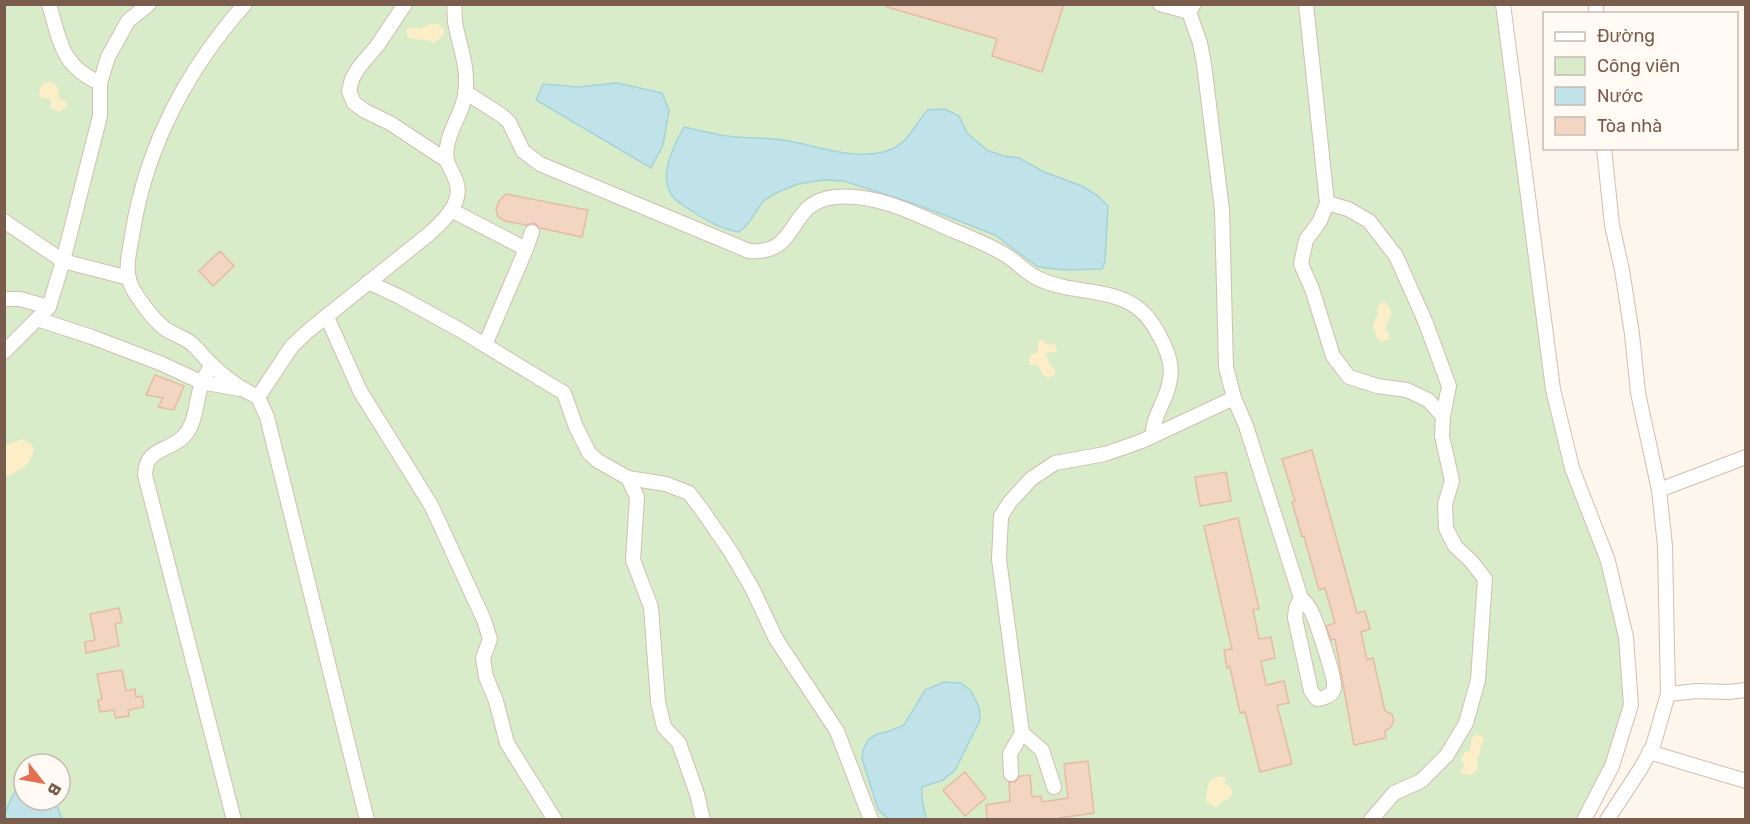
<svg xmlns="http://www.w3.org/2000/svg" width="1750" height="824" viewBox="0 0 1750 824" font-family="Rubik,sans-serif">
<style>
.green{fill:#d8ecc9;fill-rule:evenodd}
.sand{fill:#fcefc7}
.water{fill:#bfe3e8;stroke:#a5d3da;stroke-width:1.5}
.building{fill:#f3d5c3;stroke:#e6bba3;stroke-width:1.5}
.lines{fill:none;stroke-linecap:round;stroke-linejoin:round}
.minor-casing{stroke:#d1beb0;stroke-width:16}
.minor{stroke:#fff;stroke-width:14}
</style>
<rect width="100%" height="100%" fill="#fdf6ec"/>
<path class="green" d="M5,5h1493l50,384 56,172 17,77 5,67 -19,59 -28,55 -1574,1zM24,764h36v36h-36z"/>
<g class="sand">
<path d="M430,24h8l6,5 -2,8 -8,6c-8,-5 -17,-2 -26,-6l-2,-8 9,-2 5,2z"/>
<path d="M51,82l7,5 1,11 8,5v4l-8,5 -9,-5 1,-8 -9,-1 -3,-2 2,-10 3,-3z"/>
<path d="M1383,302l4,1 5,10 -7,16 5,7 -1,3 -7,3 -5,-3 -4,-14 5,-12 -1,-6z"/>
<path d="M1041,339l8,6 6,-1 2,5 -1,3 -10,1 4,12 5,4v6l-7,3 -5,-3 -5,-10h-9l1,-10 8,-3v-10z"/>
<path d="M22,439l10,6 2,7 -7,13 -18,11 -4,-2v-28z"/>
<path d="M1476,735l6,1 2,4 -4,8v6l-3,4 1,11 -7,6 -11,-2 4,-7 -3,-8 4,-6 5,-1 2,-14z"/>
<path d="M1222,776l4,3 -2,5 5,2 4,6 -4,7 -8,3 -5,6 -10,-7c0,-6 2,-16 4,-21z"/>
</g>
<g class="water">
<path d="M617,83l45,10 7,17 -6,35 -12,23 -115,-68 7,-16 35,3z"/>
<path d="M945,109l14,7 8,17 20,17 16,6 16,2 25,14 38,14 16,10 10,10 -3,55 -3,8 -36,1 -28,-3 -43,-32 -77,-30 -74,-24 -21,-1 -25,4 -20,8 -14,8 -17,25 -8,7c-18,-3 -32,-11 -47,-21 -6,-4 -14,-8 -19,-14 -16,-20 1,-52 11,-70 14,3 29,7 44,9 19,3 37,1 55,4 34,5 80,25 113,7 14,-8 21,-26 32,-37z"/>
<path d="M944,682l17,1 10,8 8,16 1,13 -25,50 -12,10 -21,7v11l4,21h-38l-10,-10 -16,-50 1,-9 5,-10 9,-6 13,-3 14,-6 21,-35z"/>
<path d="M24,764v36h31l7,19h-57c-1,-11 8,-21 12,-32 3,-8 2,-15 7,-23z"/>
</g>
<g class="building">
<path d="M888,4h176l-22,68 -50,-16 5,-17 -110,-32z"/>
<path d="M506,194l82,16 -6,27 -42,-9 -6,-5 -8,2 -21,-4 -7,-4 -2,-8 3,-8z"/>
<path d="M220,251l14,15 -21,20 -14,-15z"/>
<path d="M155,375l29,11 -10,24 -16,-3 5,-9 -17,-3z"/>
<path d="M1312,450l45,163 8,-2 5,18 -9,3 6,28 6,-2 12,53 7,3 2,6 -3,7 -6,4 1,7 -32,7 -19,-106 -4,1 -5,-14 9,-3 -10,-35 -6,2 -15,-54 -2,1 -10,-35 3,-1 -13,-42z"/>
<path d="M1226,472l5,29 -31,5 -5,-29z"/>
<path d="M1238,518l21,91 -6,1 6,29 12,-2 4,21 -14,3 5,24 18,-4 5,22 -12,2 15,59 -32,8 -15,-60 -5,1 -10,-46 -3,1 -3,-18 8,-1 -28,-123z"/>
<path d="M119,608l3,14 -7,2 4,22 -33,7 -1,-11 10,-2 -5,-26z"/>
<path d="M122,670l4,21 9,-2 1,8 6,-1 2,11 -16,3 1,6 -13,2 -2,-8 -14,2 -2,-12 4,-1 -5,-25z"/>
<path d="M1088,761l6,52 -35,5v1h-72l-1,-14 24,-4 -1,-19h6l5,-6 10,-1 2,22 9,-1 1,6 26,-4 -4,-34z"/>
<path d="M965,772l21,26 -21,18 -22,-26z"/>
</g>
<g class="lines">
<defs>
<g id="minor">
<path d="M49,4c11,37 12,62 51,79"/>
<path d="M245,4c-57,64 -98,141 -112,226 -2,15 -8,34 -4,50 4,13 23,38 34,47 8,7 20,10 28,16 7,6 13,14 19,20 14,14 30,26 48,34l9,20 100,403"/>
<path d="M405,4l-28,42 -18,21 -7,12 -3,12 5,12 11,8 25,12 56,37"/>
<path d="M1160,4l29,8"/>
<path d="M1194,4l-5,8 11,31 4,21 18,146 4,157 8,31 12,28 55,172c3,3 7,7 9,11 5,8 25,68 24,77 0,9 -9,12 -17,13l-6,-8 -16,-73 1,-10 5,-10"/>
<path d="M1306,4l21,199 -7,18 -14,19 -5,24 11,25 21,67 16,21 28,9 30,4 21,10 15,16 -1,20 10,45 -7,23 1,24 9,18 16,15 14,18 -7,101 -12,43 -19,32 -26,26 -27,12 -23,27"/>
<path d="M1503,4l50,385 19,79 36,93 18,76 5,68 -19,61 -28,54"/>
<path d="M1596,4v10"/>
<path d="M465,92l36,23 8,7 14,29 17,13 209,87c53,4 36,-49 86,-54 41,-4 81,17 117,33 17,7 35,14 50,23 14,7 23,20 37,26 44,20 92,2 119,54 16,28 17,44 3,73 -4,9 -9,20 -8,30"/>
<path d="M1604,148l8,77 10,45 10,64 6,59 21,97 6,56 3,148 -15,52 -12,22 -34,52"/>
<path d="M1327,203l21,6 21,12 27,35 29,65 24,65 -6,30"/>
<path d="M451,210l75,39 -41,96"/>
<path d="M4,221l59,40 66,17"/>
<path d="M526,249l6,-17"/>
<path d="M368,282l32,15 60,33 104,63 12,34 13,26 9,8 30,17 9,19 -4,63 18,47 7,95 6,25 15,16 18,51 6,26"/>
<path d="M4,299h16l29,8"/>
<path d="M327,317l33,74 71,114 53,115 6,19 -7,19 3,19 10,24 11,42 48,77"/>
<path d="M37,319l55,18 68,26 41,19 38,7"/>
<path d="M4,352l45,-45 14,-46 37,-145v-33l8,-26 20,-36 21,-17"/>
<path d="M212,365c-4,6 -9,13 -11,21 -5,15 -5,36 -16,49 -16,18 -39,11 -40,40l89,345"/>
<path d="M258,397l34,-51 16,-15 121,-97c14,-13 35,-31 27,-53 -5,-14 -12,-18 -9,-34 3,-22 18,-35 19,-61 1,-23 -6,-38 -10,-59 -2,-7 -1,-15 -2,-23"/>
<path d="M628,478l38,6 23,9 13,17 29,42 22,38 23,49 61,92 34,89"/>
<path d="M1659,490l87,-33"/>
<path d="M1668,694l29,-3 31,1 18,-2"/>
<path d="M1022,733l20,17 12,37"/>
<path d="M1649,752l97,29"/>
<path d="M1011,774l-1,-20 12,-21 -23,-174 2,-43 9,-14 21,-23 24,-16 50,-9 37,-13 92,-43"/>
</g>
</defs>
<use href="#minor" class="minor-casing"/>
<use href="#minor" class="minor"/>
</g>
<rect width="1750" height="824" fill="none" stroke="#7a5c4d" stroke-width="12"/>
<rect x="1543" y="12" width="195" height="138" fill="#fffaf3" stroke="#cabbb1" stroke-width="1.5"/>
<rect x="1555" y="32" width="30" height="9" fill="#ffffff" stroke="#cabbb1" stroke-width="1.5"/>
<text x="1597" y="42" font-size="18" fill="#7a5c4d">Đường</text>
<rect x="1555" y="57" width="30" height="18" fill="#d8ecc9" stroke="#cabbb1" stroke-width="1.5"/>
<text x="1597" y="72" font-size="18" fill="#7a5c4d">Công viên</text>
<rect x="1555" y="87" width="30" height="18" fill="#bfe3e8" stroke="#cabbb1" stroke-width="1.5"/>
<text x="1597" y="102" font-size="18" fill="#7a5c4d">Nước</text>
<rect x="1555" y="117" width="30" height="18" fill="#f3d5c3" stroke="#cabbb1" stroke-width="1.5"/>
<text x="1597" y="132" font-size="18" fill="#7a5c4d">Tòa nhà</text>
<g transform="translate(42 782) rotate(121)"><circle r="28" fill="#fffaf3" stroke="#cabbb1" stroke-width="1.5"/>
<path d="M0-4.5L10 22L0 15L-10 22Z" fill="#e76f51"/>
<text y="-9" font-size="16" font-weight="bold" text-anchor="middle" fill="#7a5c4d">B</text>
</g>
</svg>
